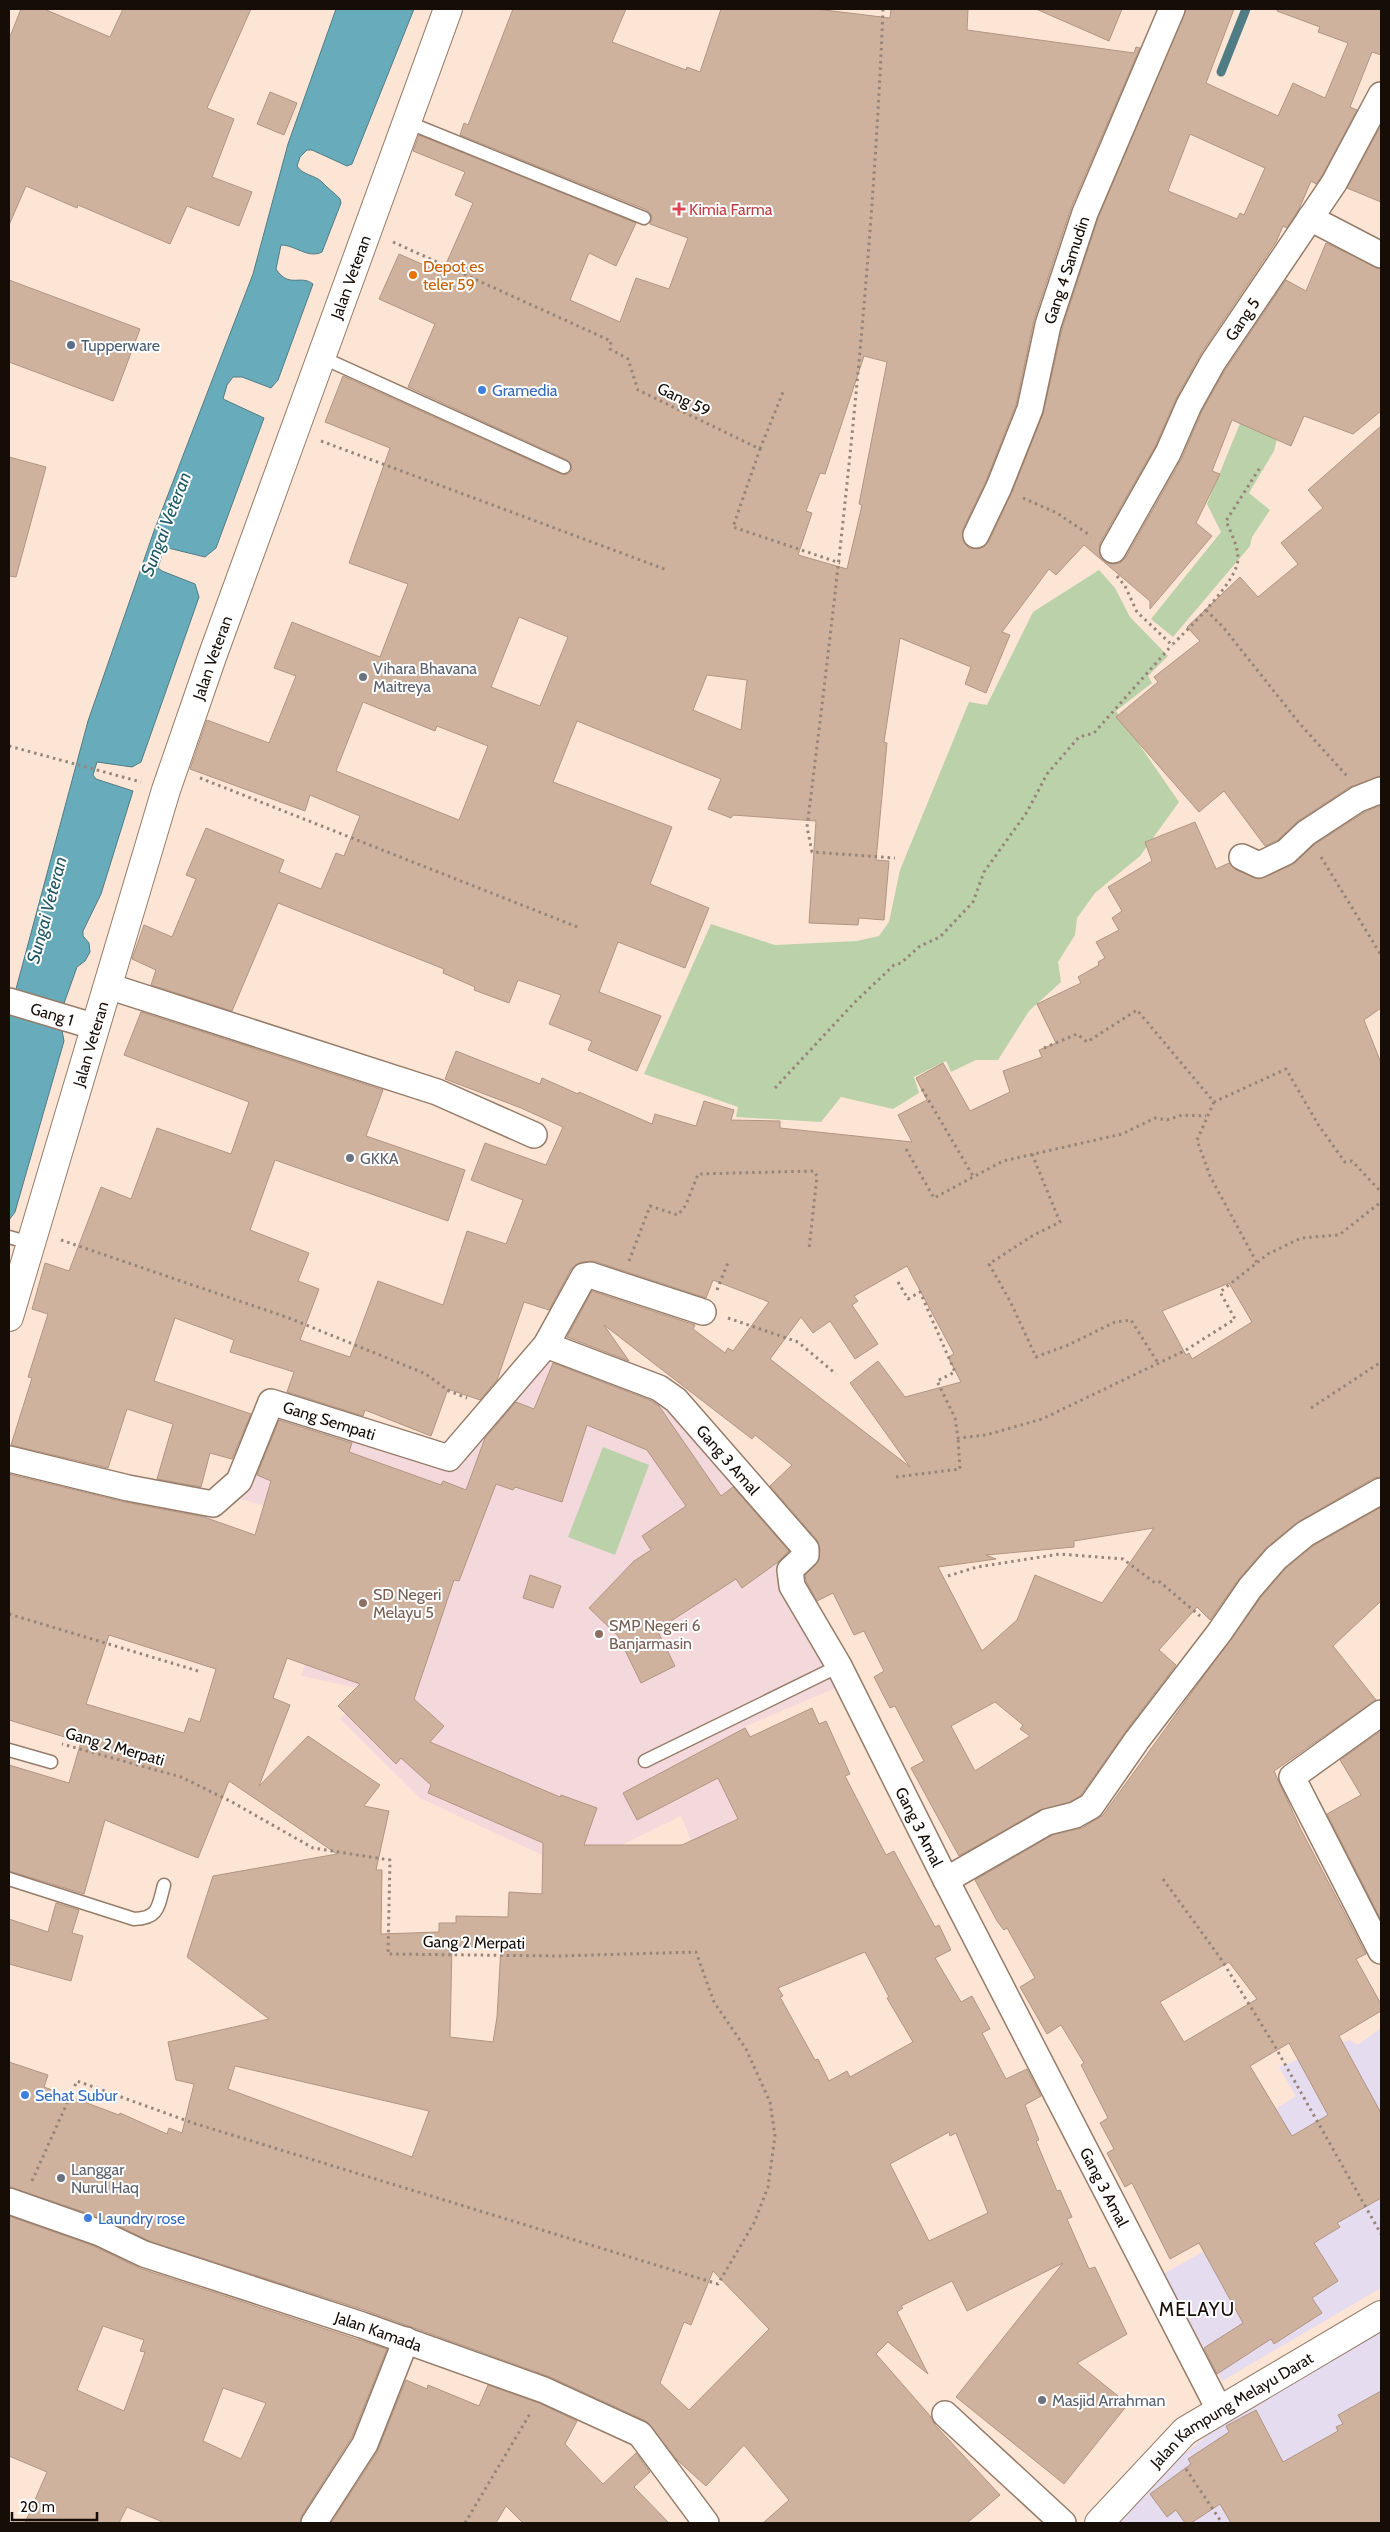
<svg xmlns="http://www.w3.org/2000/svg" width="1390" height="2532" viewBox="0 0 1390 2532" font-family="Cabin,sans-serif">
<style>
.commercial{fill:#e6dcf0}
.education{fill:#f4d9dc}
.green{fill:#bad1aa}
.water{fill:#68abbb;stroke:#507c85}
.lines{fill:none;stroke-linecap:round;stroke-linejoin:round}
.stream{stroke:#507c85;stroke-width:9}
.building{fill:#ceb29e;stroke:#b19582;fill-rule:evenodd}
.lane-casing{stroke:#967c69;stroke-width:15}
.street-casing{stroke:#967c69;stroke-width:28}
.secondary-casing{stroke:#967c69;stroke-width:30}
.primary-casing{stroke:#967c69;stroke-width:30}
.path{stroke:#97857a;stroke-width:3;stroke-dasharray:2.5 4;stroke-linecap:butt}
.lane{stroke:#fff;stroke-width:12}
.street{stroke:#fff;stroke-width:25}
.secondary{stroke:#fff;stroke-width:28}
.primary{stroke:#fff;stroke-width:28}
.health-dot{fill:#e0444e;stroke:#fff;stroke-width:2}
.food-dot{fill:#e8710a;stroke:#fff;stroke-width:2}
.service-dot{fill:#5c6f8a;stroke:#fff;stroke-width:2}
.shop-dot{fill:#3f7fe0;stroke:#fff;stroke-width:2}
.worship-dot{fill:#6b7280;stroke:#fff;stroke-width:2}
.education-dot{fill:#8d6e63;stroke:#fff;stroke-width:2}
.labels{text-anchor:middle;stroke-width:4;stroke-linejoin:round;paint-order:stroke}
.health-label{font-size:16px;fill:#be3a42;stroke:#fff;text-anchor:start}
.food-label{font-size:16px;fill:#c56008;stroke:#fff;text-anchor:start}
.street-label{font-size:16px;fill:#170d07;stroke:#fff}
.service-label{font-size:16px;fill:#4e5e75;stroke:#fff;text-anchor:start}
.shop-label{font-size:16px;fill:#366cbe;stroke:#fff;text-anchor:start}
.worship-label{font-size:16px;fill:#5b616d;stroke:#fff;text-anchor:start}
.education-label{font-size:16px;fill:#785e54;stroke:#fff;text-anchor:start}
.water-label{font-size:18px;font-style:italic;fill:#205865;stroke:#fff}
.quarter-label{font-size:19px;letter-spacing:1px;fill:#170d07;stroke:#fff}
</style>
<rect width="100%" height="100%" fill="#fde5d5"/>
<g class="commercial">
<path d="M1381,2028v260l-159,93 -59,-107 88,-49 -40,-75 85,-54 -17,-29 70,-27 9,5z"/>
<path d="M1381,2328v195h-271l33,-36 90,-72z"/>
</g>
<path class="education" d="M557,1352l101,39 140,155 -16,33 54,109 -90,38 62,116 -93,57 -34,-83 -109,53 -152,-71 -80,-79 28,-29 -67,-14 51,-145 -112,-32 36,-91 171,61z"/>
<g class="green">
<path d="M1241,421l36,18 -3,12 -25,42 21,17 -18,27 -2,9 -77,91 -22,-18 70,-87 -14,-28z"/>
<path d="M1099,570l16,18 15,29 38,39 -20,20 4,7 -36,28 63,91 -39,54 -45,37 -18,25 -2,17 -17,27 3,20 -32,29 -31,49h-22l-25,12 -5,-11 -32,16 5,16 -26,16 -52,-12 -20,25 -85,-5 2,-10 -94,-33 67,-150 64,21 82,-4 22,-5 10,-14 11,-52 69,-168 18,3 46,-93z"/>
<path d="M603,1447l46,18 -34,90 -47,-18z"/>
</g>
<path class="water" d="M336,9h78l-62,155 -5,2 -35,-16h-5l-7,7 -3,9c5,9 18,9 25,16 5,6 12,10 18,17l1,4 -19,49c-14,7 -27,-7 -41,-7l-5,24c13,20 24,5 37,15l-35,96 -7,8 -29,-11h-9l-6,8 -4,14 41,19 -48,130 -11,9 -41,-10 -6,21 4,3 33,13 4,13 -58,165 -9,5 -35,-5 -4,13 3,4 37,12 -32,103 -18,37v5l6,7 1,9 -5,9 -8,6 -20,56 4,2 3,16 -49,171 -6,8v-205l79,-294 66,-190 99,-257 35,-130z"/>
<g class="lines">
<path class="stream" d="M1221,72l25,-63"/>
</g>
<g class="building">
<path d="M21,9h23l66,28 13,-28h128l-44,99 27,11 -22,58 40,15 -13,34 -52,-20 -17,38 -92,-39 -1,3 -51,-22 -17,39v-186z"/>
<path d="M513,9h113l-14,33 74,28 1,-3 13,5 21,-63h95l74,9 1,-9h77l-1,21 167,23 2,-6 4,1 -69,160 -37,112 -18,85 -30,76 -23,48 1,14 5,5 8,1 7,-2 5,-6 23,-49 31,-78 19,-85 36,-111 88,-209h48l-28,74 72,33 15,-33 32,15 23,-55 -30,-11 2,-5 -43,-16v-2h104v46l-9,-3 -22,55 7,3 -35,66 -6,8 -5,-3 -12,28 -12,19 -4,-2 -7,16 -76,113 -24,44 -21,48 -55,96v14l6,5 7,2 7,-1 6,-6 55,-97 21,-49 23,-41 61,-90 20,11 20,-48 55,26v142l-28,23 -49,-18 -13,30 -59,-26 -20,51 8,3 -24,49 16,13 -62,73v-8l-66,-56 -28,30 -7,-6 -47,63 8,3 -24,58 -21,-9 6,-17 -71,-29 -16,104 3,1 -11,117 13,1 -5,59 -25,-2 -1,7 -49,-2 7,-102 -83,-6 -2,3 -23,-9 13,-30 -144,-58 -24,61 119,45 -22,57 59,24 -24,60 -67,-26 -19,50 62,24 -24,55 -49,-21 4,-9 -43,-17 12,-29 -43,-15 -9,23 -35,-13 1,-3 -32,-14 1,-4 -166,-66 -46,108 -81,-26 5,-15 -24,-11 12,-34 28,12 24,-58 -10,-4 20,-47 78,32 -5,12 42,17 15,-36 8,3 16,-40 -50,-21 -5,16 -115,-42 17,-49 62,23 27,-67 -22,-8 18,-46 88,35 28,-73 -59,-21 41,-115 -65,-26 18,-46 218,98h7l4,-4 -1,-7 -4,-3 -159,-73 27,-63 -56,-25 20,-45 43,19 31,-70 -18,-8 10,-23 -52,-21 6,-16 217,88 -20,43 -27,-13 -19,47 50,22 16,-44 33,11 19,-51 -38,-14 2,-8 -5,-6 -187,-75 4,-12 4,2zM1190,134l75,34 -21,47 -4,-2 -3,6 -69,-28zM864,356l23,6 -28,142 3,1 -15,64 -49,-14 14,-42 -6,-2 14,-38 5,1zM519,617l49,20 -28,69 -49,-19zM707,675l40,5 -6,50 -48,-20zM363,702l72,29 2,-5 51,20 -29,74 -123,-49z"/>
<path d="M1036,9h86l-13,32z"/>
<path d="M270,92l27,11 -13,32 -27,-11z"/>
<path d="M1381,125v77l-34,-14z"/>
<path d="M9,280l131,49 -27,72 -104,-39z"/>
<path d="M1381,426v350l-31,11 -52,34 -20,19 -13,6 -41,-55 -25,21 -83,-95 42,-35 -4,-5 46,-36 -13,-14 53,-50 18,20 40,-33 -17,-21 42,-35 -15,-18z"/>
<path d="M9,457l37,10 -30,110 -7,-1z"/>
<path d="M1381,805v203l-17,12 17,43v414l-7,1 -76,44 -31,25 -29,33 -28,40 -13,-13 -38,43 17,15 -50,66 -45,64 -11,7 -30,8 -81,46 -48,-88 13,-7 -29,-55 -5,2 -16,-31 10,-6 -20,-40 -10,4 -21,-42 -16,8 -11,-20 -1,-6 14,-15 1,-11 -3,-9 -47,-54 22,-21 -37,-30 -3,4 -148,-114 25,36 -62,-24 25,-46 103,34 -2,4 32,24 3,-5 5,3 36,-49 -56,-22 -7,18 -112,-37 -13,1 -10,7 -22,41 -25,-8 -27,78 -17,20 -32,-11 -17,47 -66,-26 -2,6 -76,-24 7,-20 -64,-20 4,-12 -59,-22 -21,63 97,33 -19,45 -22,-6 -9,34 -44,-8 16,-55 -46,-15 -19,59 -97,-23 21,-67 -4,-1 20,-63 -16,-5 13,-46 24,8 32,-84 30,12 26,-71 74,26 18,-52 -125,-47 17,-43 242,78 -17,46 99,34 -17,51 -173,-61 -25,70 59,23 -11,28 21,8 -19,51 50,17 28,-76 65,24 24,-74 39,13 17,-44 -52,-20 14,-37 61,22 17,-38 -42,-19 -76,-29 11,-28 84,33 2,-6 36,16 1,-2 73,32 3,-10 41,12 8,-25 30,9 -3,10 49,1v7l132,14 -14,-27 29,-15 -11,-22 27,-15 27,48 40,-19 -7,-21 39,-14 -3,-7 17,-7 -19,-39 44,-21 -3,-6 21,-12 -1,-3 7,-4 -9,-16 23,-12 -7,-12 10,-7 -14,-24 44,-26 -7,-19 50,-20 21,47 13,-6 7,7 23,9 33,-14 23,-21 50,-32zM907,1266l47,88 -6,3 13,25 -56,15 -27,-36 -28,22 60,84 -140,-108 31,-42 12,16 17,-12 25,38 23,-15 -26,-39 6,-4 -4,-5zM1229,1283l23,39 -60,37 -3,-6 -3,2 -24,-44zM1154,1528l-52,75 -67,-28 -18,45 -35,31 -44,-84 58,-8 -10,-4 88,-8v-6zM995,1702l28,23 -3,4 10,7 -55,35 -24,-45z"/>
<path d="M553,1363l99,38 7,5 62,90 12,-9 56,64 -11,11 -36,26 -6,-9 -79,51 18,36 -34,17 -23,-47 -29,-28 45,-47 17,-11 -9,-14 44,-30 -39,-56 -60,-25 -25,77 -47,-15 -2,3 -17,-6 -37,97 -5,-1 -40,119 30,27 -14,16 130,55 1,-2 36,13 -13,37h98l56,-26 -20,-41 -81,42 -14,-27 122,-65 5,9 62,-29 7,16 7,-3 24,53 -5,2 41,79 8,-4 41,76 4,-2 12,25 -16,8 26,44 11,-6 18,33 -8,4 24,46 21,-10 14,27 -16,9 14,35 -3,1 21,50 3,-1 12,27 -5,2 22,50 6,-2 32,67 -50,29 51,41 -64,80 -108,-87 107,-134 -96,48 -15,-30 -51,25 2,2 -6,4 31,62 -40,-32 -12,12 55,63 4,8 65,70 -33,28h-204l26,-23 -45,-55 -38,41 -30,-27 -30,-38 -96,-44 -183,-66 -218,-70 -44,-22 -96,-32v-125l39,13 -4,12 75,28 1,-2 47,21 2,-6 13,5 12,-49 -18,-4 -8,-38 101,-23 -82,-62 26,-81 124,-22 -108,-73 -31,77 -93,-38 -21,74 -75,-23v-106l60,18 12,-41 -72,-22v-246l116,28 79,15 51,18 16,-54 -14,-6 22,-55 73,23 -3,9 92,33 2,-4 23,9 19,-52 31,-36 18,7zM109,1635l107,34 -16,53 -11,-4 -5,15 -98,-29zM287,1658l73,26 -22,22 58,58 5,-6 30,27 -3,8 115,50 -1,51 -33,-2 -1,25 -52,-1v7h-17v9l-58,2 1,-64h-6l13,-59 -25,-5 16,-21 -72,-49 -49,50 31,-81 -17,-7zM452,1946l49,1 -4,70 -4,25 -43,-5zM865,1952l24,45 -2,1 26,44 -63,35 -3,-6 -18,10 -11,-22 -3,1 -35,-63 3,-1 -5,-8zM235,2066l194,45 -17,46 -184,-68zM949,2132l1,4 6,-3 32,80 -59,28 -39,-77zM713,2271l56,58 -80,81 -29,-27 24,-61 7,3z"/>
<path d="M1381,1507v94l-48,45 43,54 -102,71 26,57 66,126 -10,5 25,45v7l-42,25 42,77v85l-44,25 3,4 -26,16 24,38 -26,17 10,15 -48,31 -3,-5 -54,35 -13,-26 39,-25 -44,-80 -29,16 -38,-76 -7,4 -18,-34 7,-4 -14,-26 8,-5 -27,-53 3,-2 -23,-38 -14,9 -27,-47 15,-9 -28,-50 -3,2 -7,-9 -22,-41 77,-45 30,-7 21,-13 158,-218 25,-29 27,-22zM1229,1962l28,37 -73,43 -24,-40zM1289,2043l39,72 -36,21 -42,-70z"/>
<path d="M530,1575l31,11 -8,22 -30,-10z"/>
<path d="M1381,1731v189l-54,-106 34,-19 -21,-35z"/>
<path d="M56,1903l23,7 -7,23 11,3 -12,45 -62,-17v-45l39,13z"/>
<path d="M9,2216l85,30 45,22 248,81 -35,88 -50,78 -2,8h-135l-38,-16 -8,16h-94l22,-51 -38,-16zM103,2326l41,14 -4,11 5,1 -21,59 -47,-21zM223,2388l43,15 -25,56 -38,-18z"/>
<path d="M406,2380l21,9 1,-4 51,21 9,-21 51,18 38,18 -12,23 38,40 33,-31 14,19 -16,15 35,36h-146l-17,-17 -10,17h-165l46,-71z"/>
<path d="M1381,2391v132h-150l-11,-19 -29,19h-6l-9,-13 -9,7 -17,-23 41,-30 -3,-5 41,-27 -3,-6 30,-16 27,52 55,-31 -2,-4 7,-3 -5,-9z"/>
</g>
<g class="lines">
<defs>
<g id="lane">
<path d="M407,122l237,96"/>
<path d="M321,357l243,110"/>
<path d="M9,1237l21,6"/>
<path d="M9,1750l42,12"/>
<path d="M645,1761l194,-95"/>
<path d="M9,1879l125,40c25,-1 24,-12 30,-34"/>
</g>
<g id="street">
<path d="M1310,218l71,37"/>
<path id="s1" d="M976,535l23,-48 31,-78 18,-84 37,-112 87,-204"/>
<path id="s2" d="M1113,550l55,-97 21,-48 24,-43 121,-179 47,-88"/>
<path d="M1242,857l17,8 27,-13 20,-19 52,-34 23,-9"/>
<path d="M108,986l329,106 97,43"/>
<path id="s3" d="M9,1001l87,26"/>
<path id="s4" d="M546,1345l113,43 17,12 130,149v6l-16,15 2,16 47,80 107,214 274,531"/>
<path id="s5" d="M9,1459l119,29 85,16 26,-23 32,-79 178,56 97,-113 38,-69 6,-1 113,37"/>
<path d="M1381,1713l-89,64 89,174"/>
<path d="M946,1880l101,-58 28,-7 16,-9 46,-66 82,-107 31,-45 26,-30 29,-24 76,-43"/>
<path id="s6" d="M9,2201l91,32 44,21 218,71 182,65 96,44 66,89"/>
<path d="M945,2414l118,109"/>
<path d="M314,2523l51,-79 41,-104"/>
</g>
<g id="secondary">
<path id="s7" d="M1099,2523l86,-92 196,-116"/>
</g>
<g id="primary">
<path id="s8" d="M9,1317l157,-527 46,-133 236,-648"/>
</g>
</defs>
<use href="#lane" class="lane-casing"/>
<use href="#street" class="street-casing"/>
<use href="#secondary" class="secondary-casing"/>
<use href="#primary" class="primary-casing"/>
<g class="path">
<path d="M883,9c-11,273 -42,546 -76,818l5,25 83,6"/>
<path d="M393,242l218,99 -1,8 18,10 10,31 122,59 -27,78 107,36"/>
<path d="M321,441l346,129"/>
<path d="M760,449l23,-57"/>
<path d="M1023,498l34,15 34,23"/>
<path d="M1117,576l8,10 12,26 35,33c16,-16 66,-64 66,-86 0,-13 -7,-26 -12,-38l35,-55"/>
<path d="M1206,610l17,17 77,97 47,52"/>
<path d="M9,746l132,36"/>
<path d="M200,778l380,150"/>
<path d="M1321,857l60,98"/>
<path d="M1044,1048l33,-14 10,8 50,-32 77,92 72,-33 33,57 26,36 7,-1 29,31"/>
<path d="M775,1088l79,-85 40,-38 7,-2 19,-17 20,-9 33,-35 11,-30 43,-60 20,-38 32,-37 15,-4 78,-88"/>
<path d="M922,1089l51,87"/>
<path d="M1214,1102l-17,38 13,36 47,87"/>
<path d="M906,1149l28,49 69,-37 119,-27 33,-16 12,2 15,-5 24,1"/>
<path d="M1032,1154l28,68 -28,14 -43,28 21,37 26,56 32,-12 47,-23 16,-2 27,43"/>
<path d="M61,1240l228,78 137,56 23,17 18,7"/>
<path d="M629,1261l21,-55 28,9 8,-10 12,-31 116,-3 3,5 -8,73"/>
<path d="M898,1282l10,17 12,-7 35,80 -18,9 18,37 3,20 28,-3 56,-16 144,-69 49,-31 -15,-27 48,-38 33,-16 38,-3 42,-33"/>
<path d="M717,1290l12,-30"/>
<path d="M728,1318l70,24 38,32"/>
<path d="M1311,1408l70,-46"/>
<path d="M896,1477l64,-8 -2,-31"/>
<path d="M948,1576l29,-9 83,-13 63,5 32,24 5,-1 40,34"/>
<path d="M9,1614l189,57"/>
<path d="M1163,1879l58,80 52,84 108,191"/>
<path d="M32,2181l45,-100 116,42 525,161 36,-61 14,-36 7,-51 -5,-34 -24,-53 -32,-47 -18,-50 -137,4 -171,-2 2,-94 -77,-12 -81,-46 -51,-25 -119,-33"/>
<path d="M1186,2469l36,54"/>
<path d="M465,2523l66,-111"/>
</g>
<use href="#lane" class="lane"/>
<use href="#street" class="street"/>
<use href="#secondary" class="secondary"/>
<use href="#primary" class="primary"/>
</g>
<path class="health-dot" d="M676.5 201.5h5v5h5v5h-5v5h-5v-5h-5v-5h5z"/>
<circle class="food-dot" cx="413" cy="275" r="5"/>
<circle class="service-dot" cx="71" cy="345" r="5"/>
<g class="shop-dot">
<circle cx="482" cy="390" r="5"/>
<circle cx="25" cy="2095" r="5"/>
<circle cx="88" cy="2218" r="5"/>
</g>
<g class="worship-dot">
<circle cx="363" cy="677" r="5"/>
<circle cx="350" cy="1158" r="5"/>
<circle cx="61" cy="2178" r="5"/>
<circle cx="1042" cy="2400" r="5"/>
</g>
<g class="education-dot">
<circle cx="363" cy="1603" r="5"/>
<circle cx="599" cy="1634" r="5"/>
</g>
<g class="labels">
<g class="health-label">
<text x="689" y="215">Kimia Farma</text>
</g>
<g class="food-label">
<text x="423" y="272">Depot es<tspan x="423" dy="18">teler 59</tspan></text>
</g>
<g class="street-label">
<text dy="6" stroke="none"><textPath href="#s1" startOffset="281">Gang 4 Samudin</textPath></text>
<text dy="6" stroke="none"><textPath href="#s8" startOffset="1095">Jalan Veteran</textPath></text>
<text dy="6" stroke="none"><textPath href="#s2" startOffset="265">Gang 5</textPath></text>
<text transform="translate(684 399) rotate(26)" y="6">Gang 59</text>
<text dy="6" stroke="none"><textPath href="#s8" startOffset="690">Jalan Veteran</textPath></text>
<text dy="6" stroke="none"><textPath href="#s3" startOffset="45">Gang 1</textPath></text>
<text dy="6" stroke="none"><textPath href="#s8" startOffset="285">Jalan Veteran</textPath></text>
<text dy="6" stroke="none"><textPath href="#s5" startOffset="390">Gang Sempati</textPath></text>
<text dy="6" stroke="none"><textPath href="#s4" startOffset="221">Gang 3 Amal</textPath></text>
<text transform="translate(115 1746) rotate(16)" y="6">Gang 2 Merpati</text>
<text dy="6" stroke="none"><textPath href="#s4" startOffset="656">Gang 3 Amal</textPath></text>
<text transform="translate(474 1942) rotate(1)" y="6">Gang 2 Merpati</text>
<text dy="6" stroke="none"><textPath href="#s4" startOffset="1061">Gang 3 Amal</textPath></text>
<text dy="6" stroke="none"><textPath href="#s6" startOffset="392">Jalan Kamada</textPath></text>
<text dy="6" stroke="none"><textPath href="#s7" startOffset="176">Jalan Kampung Melayu Darat</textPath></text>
</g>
<g class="service-label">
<text x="81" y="351">Tupperware</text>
</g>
<g class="shop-label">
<text x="492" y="396">Gramedia</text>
<text x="35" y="2101">Sehat Subur</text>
<text x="98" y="2224">Laundry rose</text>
</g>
<g class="worship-label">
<text x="373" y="674">Vihara Bhavana<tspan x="373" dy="18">Maitreya</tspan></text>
<text x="360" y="1164">GKKA</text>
<text x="71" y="2175">Langgar<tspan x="71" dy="18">Nurul Haq</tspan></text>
<text x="1052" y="2406">Masjid Arrahman</text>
</g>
<g class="education-label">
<text x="373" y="1600">SD Negeri<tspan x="373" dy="18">Melayu 5</tspan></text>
<text x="609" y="1631">SMP Negeri 6<tspan x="609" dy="18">Banjarmasin</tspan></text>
</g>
<g class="water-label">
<text transform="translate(166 524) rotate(-69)" y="6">Sungai Veteran</text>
<text transform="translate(47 910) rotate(-75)" y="6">Sungai Veteran</text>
</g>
<g class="quarter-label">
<text x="1197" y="2316">MELAYU</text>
</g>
</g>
<rect width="1390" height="2532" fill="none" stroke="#170d07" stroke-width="20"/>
<path d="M12 2512v8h85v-8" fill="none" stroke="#170d07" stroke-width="2.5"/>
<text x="20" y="2512" font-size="15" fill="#170d07" stroke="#ffffff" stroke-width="4" paint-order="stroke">20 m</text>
</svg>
